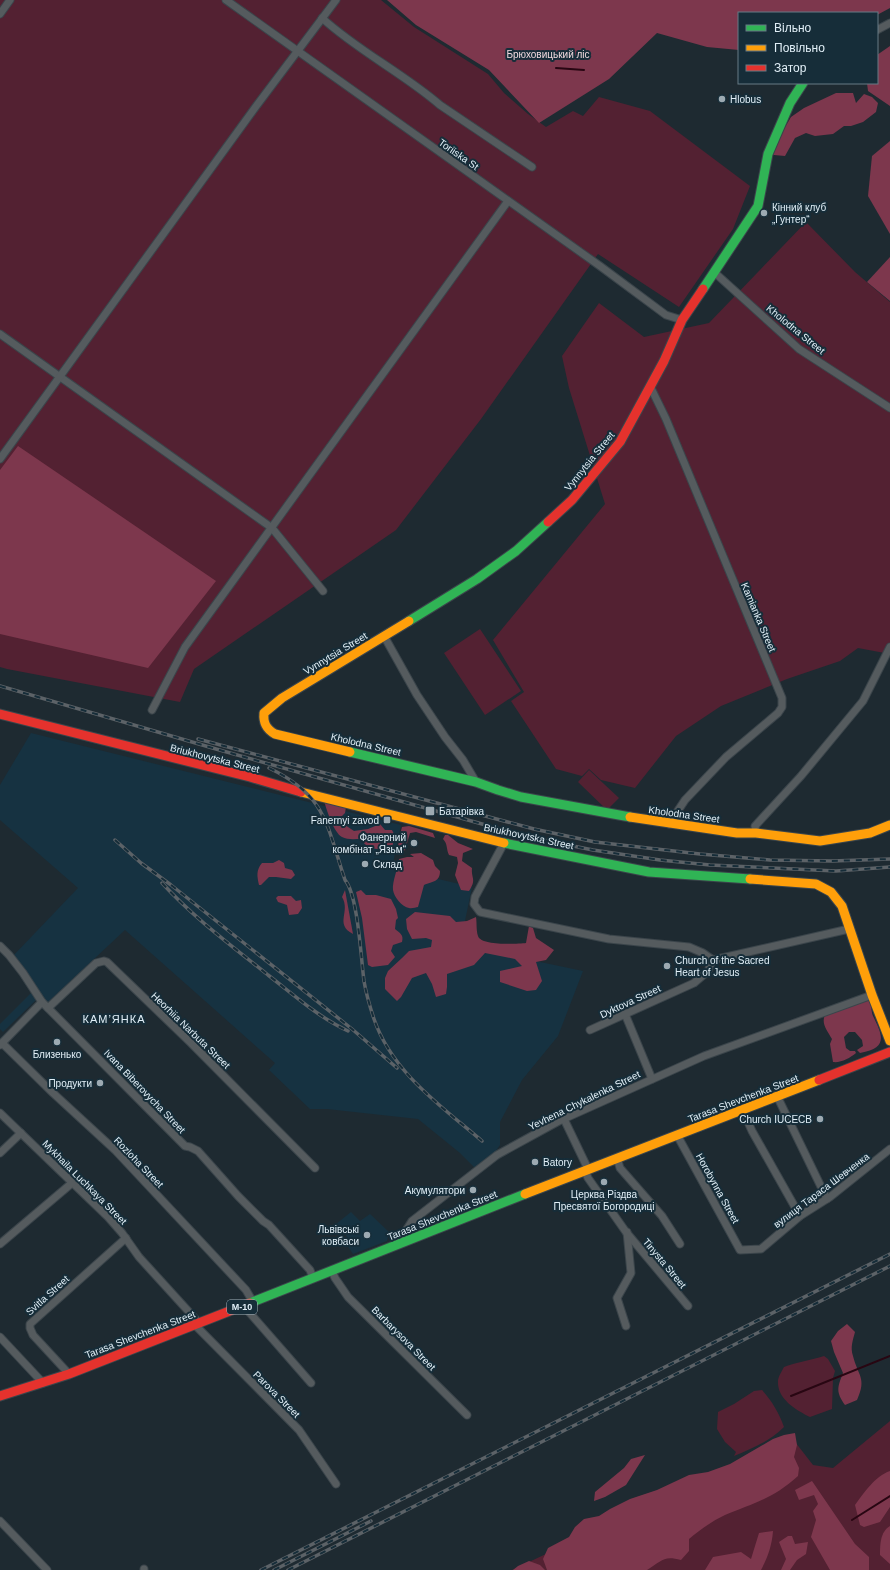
<svg xmlns="http://www.w3.org/2000/svg" width="890" height="1570" viewBox="0 0 890 1570" font-family="Helvetica,sans-serif">
<style>
.built{fill:#163241}
.green{fill:#532132}
.forest{fill:#7d374d}
.lines{fill:none;stroke-linecap:round;stroke-linejoin:round}
.stream{stroke:#280612;stroke-width:2}
.street-casing{stroke:#3b454b;stroke-width:9}
.fast-casing{stroke:#3b454b;stroke-width:11}
.slow-casing{stroke:#3b454b;stroke-width:11}
.jam-casing{stroke:#3b454b;stroke-width:11}
.street{stroke:#555b5e;stroke-width:7}
.fast{stroke:#30b455;stroke-width:9}
.slow{stroke:#ff9f0a;stroke-width:9}
.jam{stroke:#e5322d;stroke-width:9}
.rail-casing{stroke:#5c6267;stroke-width:3.5}
.rail{stroke:#162d39;stroke-width:2;stroke-dasharray:6;stroke-linecap:butt}
.poi-dot{fill:#9daab2;stroke:#162d39;stroke-width:1.5}
.labels{text-anchor:middle;stroke-width:4;stroke-linejoin:round;paint-order:stroke}
.shield{fill:#162d39;stroke:#a4b5be;stroke-width:1}
.shield-label{font-size:9px;font-weight:bold;fill:#e1eff7}
.park-label{font-size:10px;fill:#f2d9de;stroke:#162d39}
.poi-label{font-size:10px;fill:#e1eff7;stroke:#162d39;text-anchor:start}
.street-label{font-size:10px;fill:#e1eff7;stroke:#162d39}
.neighbourhood-label{font-size:11px;letter-spacing:1px;fill:#e1eff7;stroke:#162d39}
</style>
<rect width="100%" height="100%" fill="#1e2a31"/>
<g class="built">
<path d="M31,733l370,92 -9,43 80,19 -12,58 123,26 -25,65 -36,44 -22,42v23l-7,10 -18,13 -15,-15 -42,-34 -91,-10h-17l-41,-39 6,-7 -150,-133 -78,73 -35,-46 66,-69 -78,-68v-35z"/>
<path d="M31,993l6,6 -34,33 -3,-3v-5z"/>
<path d="M351,1212l9,9 10,-7 19,18 -2,9 -34,13 -8,-12 3,-4 -12,-14z"/>
</g>
<g class="green">
<path d="M0,0h381l33,27 74,47 16,19 24,21 18,13 27,-16 10,5 16,-19 51,14 100,75 -17,43 -54,78 -81,-53 -117,165 -85,111 -202,139 -14,33 -173,-33 -7,-2z"/>
<path d="M806,222l49,50 35,30v352l-32,-6 -18,13 -53,18 -66,27 -45,30 -41,52 -34,-8 -12,-11 -7,7 -26,-7 -45,-68 13,-9 -31,-52 112,-136 -36,-116 -7,-32 37,-53 45,34 65,-14z"/>
<path d="M480,629l41,62 -36,24 -41,-62z"/>
<path d="M589,770l30,28 -12,12 -29,-28z"/>
<path d="M824,1356l4,3 7,12 -2,7 -1,31 -22,8c-14,-7 -33,-18 -32,-36 0,-4 4,-10 6,-14 13,-5 27,-7 40,-11z"/>
<path d="M762,1390c10,11 17,23 22,37 -14,14 -31,21 -50,29l2,-4 -11,-10 -8,-13 1,-17 16,-8 20,-13z"/>
<path d="M890,1421v149h-378l280,-132 21,27 20,3z"/>
</g>
<g class="forest">
<path d="M387,0h503v8l-13,7v-2h-138v37l-32,-3 -50,-14 -48,46 -70,44 -50,-53 -73,-45z"/>
<path d="M890,46v60l-22,-15 -1,-8h10v-28z"/>
<path d="M836,93h17l3,10 8,-9 8,3 6,6 -2,9 -13,10 -12,4h-7l-11,8 -18,2 -9,-3 -11,5 -10,18 -11,-1 -4,-2 21,-36 13,-9z"/>
<path d="M890,141v93l-22,-38 4,-40z"/>
<path d="M890,257v44l-23,-19z"/>
<path d="M18,446l198,135 -68,87 -148,-34v-164z"/>
<path d="M324,800l22,7 -1,6 -4,4 1,6 12,8 14,-2 12,-5 5,6h7l3,6 -4,15h-1l-5,2 -2,-4c-9,1 -18,-2 -22,-10 -6,0 -14,1 -19,-2 -8,-4 -16,-28 -18,-37z"/>
<path d="M409,826l24,7 2,5 -19,-6 -6,1 -5,17 -4,2 -3,-2c0,-8 2,-15 4,-23z"/>
<path d="M445,835h3l10,8 15,6 -10,4 -1,8 10,7c-1,11 5,11 -3,23l-8,-1 -6,-15 3,-12 -1,-6 -8,-2c-3,-6 -1,-11 -6,-16z"/>
<path d="M421,853l12,7 2,6 5,5c0,11 -7,10 -16,14l-6,22c-2,0 -6,2 -9,1 -7,-1 -15,-11 -16,-18 -1,-8 5,-22 6,-31l8,-2h7l-4,-3z"/>
<path d="M279,860l5,3 1,5 7,2 3,5 -4,4 -15,-2h-7l-8,8h-2c-2,-9 -3,-15 3,-22h11z"/>
<path d="M345,890l8,44c-19,-10 -2,-22 -11,-37z"/>
<path d="M361,890l5,5h10l15,4 5,10 2,9 -2,2 -1,9c5,4 9,6 7,13l-9,3 -2,6 4,6 -7,8 -16,2 -4,-2 -6,-47 -6,-26z"/>
<path d="M278,896h13l5,5 5,-1 1,8 -4,6 -9,1 -2,-10 -9,-3 -2,-4z"/>
<path d="M415,912l35,4 6,6 11,-1 9,-4c1,6 0,13 2,19 3,10 39,8 48,7l3,-17 4,2 3,10 18,12 -8,10 -10,2 6,19 -6,9 -9,1 -27,-9v-11l22,-5 -7,-7 -30,-6 -11,12 -27,9v13l-1,7 -10,3 -4,-13 -6,-11 -14,5 -11,19 -4,4 -12,-12v-11l3,-7 14,-13 7,-7 22,-4 1,-7 -6,-2 -14,1 -5,-10 -1,-10z"/>
<path d="M863,999l6,2c3,5 2,10 4,15 10,20 15,32 -13,37l-3,-3 6,-4 -1,-6 -7,-8h-6l-5,5 2,11 4,3h5l1,2c-6,5 -15,10 -23,9l-3,-18 2,-5c-5,-9 -12,-16 -6,-26z"/>
<path d="M847,1324l8,8c-2,8 -5,15 -2,24 5,20 14,22 4,44l-12,5c-9,-13 -8,-17 -2,-32l-9,-21 -3,-11 7,-10z"/>
<path d="M795,1433l2,12 -3,12 5,11 -1,8c-24,22 -44,27 -73,39 -13,6 -25,15 -36,24v12l-8,9c-18,-5 -19,1 -34,10h-100l-4,-11 5,-11 21,-11 6,-10 9,-8 15,-3 11,-7 20,-10 27,-9 32,-15 19,-3 22,-8 43,-25 11,-4z"/>
<path d="M645,1455l-19,30 -21,12 -11,4 1,-9 29,-24 7,-9z"/>
<path d="M890,1471v36l-10,15 -16,5 -4,-2 -5,-20c9,-12 20,-29 35,-34z"/>
<path d="M812,1481l43,63 14,13v13h-39l-19,-33 5,-17 -3,-9 5,-7 -4,-9 -15,5 -4,-10z"/>
<path d="M890,1526v38l-10,-9c0,-10 0,-23 10,-29z"/>
<path d="M773,1531c-1,14 -5,26 -12,39h-56l8,-13 28,-5 10,7 8,-26z"/>
<path d="M788,1536h4l3,8 13,-2 -2,12 -9,6 -7,10h-9l5,-11 -7,-17z"/>
<path d="M529,1561l11,4 5,5h-32l5,-4z"/>
</g>
<g class="lines">
<g class="stream">
<path d="M556,68l28,2"/>
<path d="M791,1396l99,-40"/>
<path d="M852,1520l38,-24"/>
</g>
<defs>
<g id="street">
<path d="M226,0l374,266 66,49 16,5"/>
<path d="M0,14l10,-14"/>
<path d="M322,18c36,33 81,55 118,87l92,62"/>
<path d="M877,30l13,-7"/>
<path d="M714,272l85,77 91,59"/>
<path d="M0,334l272,194 51,63"/>
<path d="M650,386l16,33 116,279v9l-4,6 -52,44 -41,43 -16,24"/>
<path d="M0,459l257,-354 79,-105"/>
<path d="M384,636l33,59 28,42 18,23 13,22"/>
<path d="M152,710l33,-63 323,-446"/>
<path d="M756,833l-1,-7 46,-50 62,-75 27,-54"/>
<path d="M504,843l-29,54 -1,7 6,8 129,27 80,8 14,6 10,7 136,-31"/>
<path d="M0,946l9,9 14,18 19,29 143,144 5,1 8,4 40,45 25,25 6,4 41,45 3,8"/>
<path d="M48,1008l48,-45 8,-2 3,1 84,81 124,125"/>
<path d="M625,1014l27,65"/>
<path d="M590,1030l104,-47 14,-12 5,-11"/>
<path d="M2,1043l51,50 63,58 130,139 7,12"/>
<path d="M0,1045l42,-43"/>
<path d="M777,1096l50,103"/>
<path d="M743,1111l9,20 48,85"/>
<path d="M0,1113l108,104 14,16 17,24 61,67"/>
<path d="M564,1119l24,50"/>
<path d="M677,1135l63,115 21,-1 39,-33 30,-19 60,-48"/>
<path d="M0,1153l21,-20"/>
<path d="M617,1158l3,10 42,48 18,28"/>
<path d="M585,1171l3,7 38,54 62,74"/>
<path d="M0,1244l72,-61"/>
<path d="M397,1245l15,-24 85,-66 62,-34 145,-65 168,-61"/>
<path d="M332,1271l3,7 13,19 119,118"/>
<path d="M246,1305l3,7 62,71"/>
<path d="M195,1325l104,105 37,54"/>
<path d="M626,1326l-9,-28 14,-25 -4,-41"/>
<path d="M0,1337l43,46"/>
<path d="M69,1374l-36,-39 -3,-7v-4l96,-86"/>
<path d="M0,1521l47,49"/>
<path d="M144,1570v-1"/>
</g>
<g id="fast">
<path d="M703,289l55,-83 10,-52 22,-51 13,-20"/>
<path d="M409,621l68,-42 39,-28 32,-29"/>
<path d="M350,752l126,30 22,8 23,7 109,20"/>
<path d="M504,843l145,29 101,7"/>
<path d="M250,1303l275,-109"/>
</g>
<g id="slow">
<path d="M350,752l-75,-18c-9,-5 -12,-11 -11,-21l18,-15 127,-77"/>
<path d="M301,792l203,51"/>
<path d="M630,817l107,16h19l64,8 50,-8 20,-8"/>
<path d="M750,879l66,5 15,8 11,14 30,89 18,46"/>
<path d="M525,1194l294,-114"/>
</g>
<g id="jam">
<path d="M548,522l24,-22 48,-58 44,-81 18,-41 21,-31"/>
<path d="M0,714l250,63 51,15"/>
<path d="M819,1080l71,-28"/>
<path d="M0,1396l69,-22 181,-71"/>
</g>
</defs>
<use href="#street" class="street-casing"/>
<use href="#fast" class="fast-casing"/>
<use href="#slow" class="slow-casing"/>
<use href="#jam" class="jam-casing"/>
<use href="#street" class="street"/>
<use href="#fast" class="fast"/>
<use href="#slow" class="slow"/>
<use href="#jam" class="jam"/>
<defs>
<g id="rail">
<path d="M0,686l216,63 312,88 65,13 67,10 50,5 126,6 54,-4"/>
<path d="M198,739l336,90 61,13 105,12 70,6 62,1 58,-2"/>
<path d="M269,768c58,28 57,56 76,112 13,15 16,79 19,101 2,12 6,26 10,38 18,53 67,87 108,122"/>
<path d="M115,840l26,23 30,22 181,144 45,39"/>
<path d="M162,883c32,35 70,63 106,92 26,20 50,42 80,56"/>
<path d="M261,1570l629,-316"/>
<path d="M274,1570l97,-49"/>
<path d="M288,1570l602,-304"/>
</g>
</defs>
<use href="#rail" class="rail-casing"/>
<use href="#rail" class="rail"/>
</g>
<g class="poi-dot">
<circle cx="722" cy="99" r="4"/>
<circle cx="764" cy="213" r="4"/>
<rect x="425" y="806" width="10" height="10" rx="2"/>
<rect x="383" y="816" width="8" height="8" rx="2"/>
<circle cx="414" cy="843" r="4"/>
<circle cx="365" cy="864" r="4"/>
<circle cx="667" cy="966" r="4"/>
<circle cx="57" cy="1042" r="4"/>
<circle cx="100" cy="1083" r="4"/>
<circle cx="820" cy="1119" r="4"/>
<circle cx="535" cy="1162" r="4"/>
<circle cx="604" cy="1182" r="4"/>
<circle cx="473" cy="1190" r="4"/>
<circle cx="367" cy="1235" r="4"/>
</g>
<g class="labels">
<rect class="shield" x="227" y="1300" width="30" height="14" rx="3"/>
<g class="shield-label">
<text x="242" y="1310">М-10</text>
</g>
<g class="park-label">
<text x="548" y="58">Брюховицький ліс</text>
</g>
<g class="poi-label">
<text x="730" y="103">Hlobus</text>
<text x="772" y="211">Кінний клуб<tspan x="772" dy="12">„Гунтер“</tspan></text>
<text x="439" y="815">Батарівка</text>
<text x="379" y="824" text-anchor="end">Fanernyi zavod</text>
<text x="406" y="841" text-anchor="end">Фанерний<tspan x="406" dy="12">комбінат „Язьм“</tspan></text>
<text x="373" y="868">Склад</text>
<text x="675" y="964">Church of the Sacred<tspan x="675" dy="12">Heart of Jesus</tspan></text>
<text x="57" y="1058" text-anchor="middle">Близенько</text>
<text x="92" y="1087" text-anchor="end">Продукти</text>
<text x="812" y="1123" text-anchor="end">Church IUCECB</text>
<text x="543" y="1166">Batory</text>
<text x="465" y="1194" text-anchor="end">Акумулятори</text>
<text x="604" y="1198" text-anchor="middle">Церква Різдва<tspan x="604" dy="12">Пресвятої Богородиці</tspan></text>
<text x="359" y="1233" text-anchor="end">Львівські<tspan x="359" dy="12">ковбаси</tspan></text>
</g>
<g class="street-label">
<text transform="translate(459 154) rotate(35)" y="4">Toriiska St</text>
<text transform="translate(796 329) rotate(39)" y="4">Kholodna Street</text>
<text transform="translate(589 461) rotate(-51)" y="4">Vynnytsia Street</text>
<text transform="translate(759 617) rotate(67)" y="4">Kamianka Street</text>
<text transform="translate(335 653) rotate(-31)" y="4">Vynnytsia Street</text>
<text transform="translate(366 744) rotate(13)" y="4">Kholodna Street</text>
<text transform="translate(215 758) rotate(14)" y="4">Briukhovytska Street</text>
<text transform="translate(684 814) rotate(8)" y="4">Kholodna Street</text>
<text transform="translate(529 836) rotate(12)" y="4">Briukhovytska Street</text>
<text transform="translate(630 1001) rotate(-25)" y="4">Dyktova Street</text>
<text transform="translate(191 1030) rotate(44)" y="4">Heorhiia Narbuta Street</text>
<text transform="translate(145 1091) rotate(46)" y="4">Ivana Biberovycha Street</text>
<text transform="translate(743 1098) rotate(-21)" y="4">Tarasa Shevchenka Street</text>
<text transform="translate(584 1100) rotate(-26)" y="4">Yevhena Chykalenka Street</text>
<text transform="translate(139 1162) rotate(46)" y="4">Rozloha Street</text>
<text transform="translate(85 1182) rotate(45)" y="4">Mykhaila Luchkaya Street</text>
<text transform="translate(718 1188) rotate(61)" y="4">Horobynna Street</text>
<text transform="translate(821 1190) rotate(-37)" y="4">вулиця Тараса Шевченка</text>
<text transform="translate(442 1215) rotate(-22)" y="4">Tarasa Shevchenka Street</text>
<text transform="translate(665 1263) rotate(50)" y="4">Tinysta Street</text>
<text transform="translate(47 1295) rotate(-42)" y="4">Svitla Street</text>
<text transform="translate(140 1334) rotate(-21)" y="4">Tarasa Shevchenka Street</text>
<text transform="translate(404 1338) rotate(45)" y="4">Barbarysova Street</text>
<text transform="translate(277 1394) rotate(45)" y="4">Parova Street</text>
</g>
<g class="neighbourhood-label">
<text x="114" y="1023">КАМ’ЯНКА</text>
</g>
</g>
<rect x="738" y="12" width="140" height="72" fill="#162d39" stroke="#677b85"/>
<rect x="746" y="25" width="20" height="6" fill="#30b455" stroke="#677b85"/>
<text x="774" y="32" font-size="12" fill="#e1eff7">Вільно</text>
<rect x="746" y="45" width="20" height="6" fill="#ff9f0a" stroke="#677b85"/>
<text x="774" y="52" font-size="12" fill="#e1eff7">Повільно</text>
<rect x="746" y="65" width="20" height="6" fill="#e5322d" stroke="#677b85"/>
<text x="774" y="72" font-size="12" fill="#e1eff7">Затор</text>
</svg>
